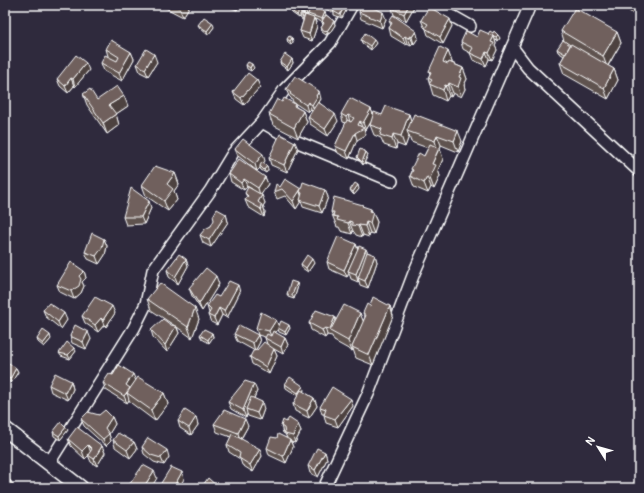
<svg xmlns="http://www.w3.org/2000/svg" width="644" height="493" viewBox="0 0 644 493" font-family="Pangolin,sans-serif">
<style>
.lines{fill:none;stroke-linecap:round;stroke-linejoin:round}
.minor-casing{stroke:#fff;stroke-width:14}
.tertiary-casing{stroke:#fff;stroke-width:17}
.minor{stroke:#2f2a3d;stroke-width:11}
.tertiary{stroke:#2f2a3d;stroke-width:14}
.wall{fill:#5f5350;stroke:#fff}
.shaded-wall{fill:#4e4341;stroke:#fff}
.building{fill:#6f605d;stroke:#fff}
</style>
<rect width="100%" height="100%" fill="#2f2a3d"/>
<filter id="ink" filterUnits="userSpaceOnUse"><feTurbulence type="fractalNoise" baseFrequency=".025" numOctaves="2"/><feDisplacementMap in="SourceGraphic" scale="8" xChannelSelector="R" yChannelSelector="G"/><feConvolveMatrix kernelMatrix="1 2 1 2 8 2 1 2 1" color-interpolation-filters="sRGB"/></filter>
<g filter="url(#ink)">
<g class="lines">
<defs>
<g id="minor">
<path d="M433,5l37,21"/>
<path d="M530,5l-18,42 16,21 111,103"/>
<path d="M262,122l31,18 99,41"/>
<path d="M49,463l85,-135 12,-24 7,-34 57,-79 23,-38 29,-31 23,-33 45,-46 22,-38"/>
<path d="M324,488l44,-94 46,-121 98,-226"/>
</g>
<path id="tertiary" d="M5,429l76,59"/>
</defs>
<use href="#minor" class="minor-casing"/>
<use href="#tertiary" class="tertiary-casing"/>
<use href="#minor" class="minor"/>
<use href="#tertiary" class="tertiary"/>
</g>
<g class="wall">
<path d="M160,5h28l1,2 -6,10z"/>
<path d="M224,5h15l-2,5z"/>
<path d="M283,5h12l-1,1 5,4 2,3 4,1 -8,-6 -1,-3h12l2,2 16,8 8,6 1,4 -6,9 -2,-1 -1,2 -4,-3 -1,-4 2,-3 -1,-3 -7,-3 2,7 -5,15 -9,-3 -3,-7 3,-10v-1l-2,-1 -1,-2 -1,1 -7,-5 -2,-3 1,-2z"/>
<path d="M318,5h29l1,2 -6,11 -8,-3v-2z"/>
<path d="M415,5l-9,16 -12,-6 -2,-7z"/>
<path d="M444,5h15l-4,6z"/>
<path d="M622,5h17v14z"/>
<path d="M359,12l27,7 -4,9 -21,-9z"/>
<path d="M421,20l31,6 -9,18 -15,-9 -2,-6 -2,-2z"/>
<path d="M389,21l27,10 2,7 -4,6 -1,-1 -2,2 -4,-2 -1,2 -15,-9 -2,-8 2,-3z"/>
<path d="M198,25l16,2 -6,8 -8,-7z"/>
<path d="M561,31l56,1 4,11 -13,23 6,3 4,11 -10,19 -44,-25 -4,-11 4,-7 -6,-4 -1,-3 7,-8z"/>
<path d="M488,34l12,4 -2,3 -3,-1 1,4 -1,2 2,4 -5,10 -3,-1 -3,7 -13,-6 -3,-7 -7,-4 -2,-7 16,-5z"/>
<path d="M292,38l1,4 -2,3 -3,-2 -1,-4z"/>
<path d="M361,40l15,3 -5,7 -9,-7z"/>
<path d="M106,49l25,3 3,7 -12,22 -18,-10 -3,-8 7,-7z"/>
<path d="M448,51l4,11v1l11,5 4,11 -3,6 1,4 -4,8 -8,-4 -2,4 -2,-1 -3,5 -13,-6 -5,-17 2,-4 -1,-3z"/>
<path d="M292,59l1,4 -5,7 -7,-5 -1,-3z"/>
<path d="M157,62l-9,14 -8,-4 -3,-8z"/>
<path d="M246,65l8,3 -3,3 -4,-2z"/>
<path d="M89,70l-14,17 -1,-1 -6,7 -8,-7 -3,-7z"/>
<path d="M257,80l3,7 -16,18 -8,-6 -3,-7z"/>
<path d="M286,89l35,10 -2,3 1,2 18,17 -10,15 -18,-12 -2,-7 4,-7 -1,-1 -3,3 -15,-10 -2,-4 -2,-2z"/>
<path d="M83,94l14,6 31,6 -12,8 3,11 -12,9 -20,-29z"/>
<path d="M282,102l13,2 1,3 7,4 4,11 -9,16 -25,-13 -4,-11z"/>
<path d="M371,109l2,6 36,-1 2,7 51,20 -4,11 -17,-7 -1,4 3,10 -5,11 2,6 -6,13 -3,-2 -3,6 -14,-6 -4,-11 2,-5 -1,-2 13,-13 4,-8 -17,-6 -2,-6 -4,11 -8,-3 -1,5 -12,-4 -3,-7 -7,-3 -4,-10 1,-3 -5,8 -2,-1 2,6 -9,5 -8,19 -11,-6 -3,-7 11,-23 -3,-1 -2,-8z"/>
<path d="M235,149l30,12 -2,2 4,3 1,4 -2,3 -5,-3 -1,-2 -3,3 -19,-15z"/>
<path d="M298,149l-11,23 -16,-7 -2,-7z"/>
<path d="M366,152l2,3 -5,10 -4,-5 -2,-3z"/>
<path d="M175,173l4,11 -5,7 3,9 -9,11 -22,-15 -4,-11z"/>
<path d="M229,174l36,3 3,7 -7,11 4,8 -2,3 2,6 -1,5 -16,-10 -3,-7 2,-3 -2,-4 7,-4 -5,-3 -3,4 -13,-8z"/>
<path d="M280,187l21,2 24,1 3,7 -6,16 -19,-6 -2,-6 -5,8 -11,-13 -8,3 -3,-7z"/>
<path d="M359,189l-5,6 -2,-2 -2,-3z"/>
<path d="M364,207l9,5 4,10 -3,12 -4,-1 -1,4 -6,-2 -1,2 -6,-2 -2,-3 -1,-1 -1,3 -11,-3 -2,-4h-2l-6,-15z"/>
<path d="M151,208l-7,16 -18,1 -3,-8z"/>
<path d="M226,214l2,8 -17,25 -8,-4 -3,-8 11,-9z"/>
<path d="M104,239l3,7 -2,9 -6,9 -11,-5 -3,-7z"/>
<path d="M356,244l2,5 17,6 2,7 -9,26 -8,-3 -1,-4 -1,1 -7,-3 -2,-6 -2,4 -18,-8 -2,-7z"/>
<path d="M186,259l2,7 -10,18 -9,-7 -2,-7z"/>
<path d="M314,263l-6,9 -6,-4 -1,-4z"/>
<path d="M84,271l2,7 -4,4 2,4 -3,7 -7,6 -14,-7 -3,-7z"/>
<path d="M219,284l-17,27 -10,-15 -3,-8z"/>
<path d="M298,286l-4,13 -6,-2 -1,-3z"/>
<path d="M240,292l-13,26 -5,-3 -5,10 -6,-3 -3,-7 1,-2 -2,-7 12,-9z"/>
<path d="M147,299l52,20 -7,19 -15,-11 2,6 -12,19 -14,-15 -2,-7 24,-4 -24,-16z"/>
<path d="M370,306h20l3,10 -20,49 -17,-7 -3,-9 -1,2 -18,-10 -2,-5 -5,-1 -2,3 -14,-8 -2,-7 27,-3 24,-7 3,9 2,-5 -2,-4z"/>
<path d="M43,310l24,10 -6,9 -15,-12z"/>
<path d="M115,313l-9,14 -2,-2 -6,7 -13,-9 -3,-7z"/>
<path d="M276,320l3,6 11,2 -4,7 -7,-3 -1,-3 -3,4 10,5 3,7 -5,9 -9,-5 3,7 -8,18 -17,-10 -2,-7 5,-6 -18,-10 -3,-7 24,1 2,7 -5,9 2,-1 10,-6 -2,-6v-1l-7,-2 -2,-7z"/>
<path d="M212,333l1,4 -4,6 -7,-4 -2,-4z"/>
<path d="M70,336l21,3 -5,10 -14,-6z"/>
<path d="M37,339h14l-7,8 -6,-5z"/>
<path d="M76,351l-6,8 -9,-3 -2,-3z"/>
<path d="M5,368h11l2,4 -7,11 -6,-4z"/>
<path d="M71,381l2,8 -5,11 -17,-8 -2,-7z"/>
<path d="M136,381l28,12 4,11 -13,17 -24,-18 -2,-3 -2,3 -21,-13 -3,-7z"/>
<path d="M285,384l19,6 -1,2 11,6 3,8 -8,12 -14,-7 -2,-7 5,-8 -12,-8z"/>
<path d="M257,391l-3,7 10,11 -4,11 -12,-4 -1,-2 -1,4 -15,-9 -3,-7z"/>
<path d="M353,406l-15,21 -12,-4 -2,-8v-1h-2l-2,-7z"/>
<path d="M99,415l13,2 3,7 -6,10 2,7 -5,5 -22,-20 -3,-7z"/>
<path d="M196,417l2,8 -7,10 -11,-7 -2,-7z"/>
<path d="M286,422l12,2 3,7 -6,12 -4,-1 2,5 -7,16 -17,-8 -2,-7 10,-10h10l-2,-4 -2,-1 -2,-7z"/>
<path d="M214,424l34,2 -7,13 21,17 -9,16 -11,-7 -2,-6 -11,-7 -2,-7 4,-8 -14,-5z"/>
<path d="M68,430l-8,10 -6,-4 -1,-4z"/>
<path d="M68,439l34,7 3,7 -8,13 -6,-4 -3,-7 -3,4 -14,-13z"/>
<path d="M113,440l21,2 3,7 -7,9 -15,-11z"/>
<path d="M142,447l27,10 -5,8 -10,-3 -10,-8z"/>
<path d="M325,452l2,7 -9,18 -8,-4 -2,-7z"/>
</g>
<g class="shaded-wall">
<path d="M180,5h8l1,2 -6,10 -4,-10z"/>
<path d="M235,5h4l-2,5z"/>
<path d="M332,5h6l-5,6 1,2 -3,-7z"/>
<path d="M345,5h2l1,2 -6,11 -2,-3z"/>
<path d="M409,5h6l-9,16 -2,-7z"/>
<path d="M453,5h6l-4,6z"/>
<path d="M310,6l1,4 -4,5 -1,-3z"/>
<path d="M299,10l2,3 -1,4 -1,1 -2,-3 1,-4z"/>
<path d="M325,12l1,3 -2,7 -2,-3z"/>
<path d="M383,12l3,7 -4,9 -2,-7z"/>
<path d="M314,18l3,8 -5,15 -3,-7z"/>
<path d="M450,19l2,7 -9,18 -3,-7z"/>
<path d="M334,21l1,4 -6,9 -2,-3z"/>
<path d="M213,23l1,4 -6,8 -1,-4z"/>
<path d="M416,31l2,7 -4,6 -2,-7z"/>
<path d="M617,32l4,11 -14,24 -4,-11z"/>
<path d="M498,35l2,3 -2,3 -2,-4z"/>
<path d="M405,36l2,7 -1,2 -3,-7z"/>
<path d="M410,36l3,7 -2,2 -3,-7z"/>
<path d="M494,36l2,8 -1,2 2,4 -5,10 -3,-7 2,-11z"/>
<path d="M292,38l1,4 -2,3 -1,-4z"/>
<path d="M374,40l2,3 -5,7 -1,-4z"/>
<path d="M448,51l4,11 -5,11 -4,-11z"/>
<path d="M131,52l3,7 -12,22 -3,-8z"/>
<path d="M486,52l3,7 -3,7 -3,-7z"/>
<path d="M154,54l3,8 -9,14 -3,-7z"/>
<path d="M292,59l1,4 -5,7 -1,-3z"/>
<path d="M86,63l3,7 -14,17 -2,-8z"/>
<path d="M252,64l2,4 -3,3 -1,-3z"/>
<path d="M463,68l4,11 -3,6 1,4 -4,8 -3,-10 1,-10z"/>
<path d="M614,69l4,11 -10,19 -4,-11z"/>
<path d="M71,78l3,8 -6,7 -3,-7z"/>
<path d="M257,80l3,7 -16,18 -3,-7z"/>
<path d="M449,83l4,10 -2,4 -3,-11z"/>
<path d="M445,85l4,11 -3,5 -3,-11z"/>
<path d="M319,91l2,8 -2,3 1,2 -5,8 -3,-7 4,-9z"/>
<path d="M124,96l4,10 -15,10 -4,-11z"/>
<path d="M308,102l3,7 -3,3 -2,-7z"/>
<path d="M371,109l3,8 -8,13 -3,-7z"/>
<path d="M303,111l4,11 -9,16 -4,-10z"/>
<path d="M116,114l3,11 -12,9 -4,-11z"/>
<path d="M335,114l3,7 -10,15 -3,-7z"/>
<path d="M409,114l3,10 -5,7 2,5 -4,11 -4,-11z"/>
<path d="M348,115l2,7 -1,3 -3,-8z"/>
<path d="M360,121l2,7 -4,-3z"/>
<path d="M458,131l4,10 -4,11 -4,-11z"/>
<path d="M355,133l2,7 -8,19 -3,-8z"/>
<path d="M393,134l4,10 -1,5 -4,-10z"/>
<path d="M437,135l4,10 -1,4 3,10 -5,11 2,6 -6,13 -4,-11 2,-14 6,-13 -3,-10z"/>
<path d="M295,142l3,7 -11,23 -3,-7z"/>
<path d="M366,152l2,3 -5,10 -1,-3z"/>
<path d="M263,154l2,7 -4,6 -1,-1v2l-3,3 -2,-7z"/>
<path d="M267,166l1,4 -2,3 -2,-3z"/>
<path d="M175,173l4,11 -5,7 3,9 -9,11 -4,-10 3,-17z"/>
<path d="M265,177l3,7 -8,11 -2,-7z"/>
<path d="M427,177l4,10 -3,6 -4,-10z"/>
<path d="M244,179l3,7 -3,4 -3,-7z"/>
<path d="M358,185l1,4 -5,6 -1,-3z"/>
<path d="M301,189l-1,3 2,6 -2,2 1,1 -5,8 -3,-8z"/>
<path d="M325,190l3,7 -6,16 -3,-7z"/>
<path d="M262,195l3,8 -2,3 2,6 -1,5 -3,-8 1,-1 -1,2 -3,-8z"/>
<path d="M149,201l2,7 -7,16 -3,-7z"/>
<path d="M371,209l6,13 -3,12 -4,-11v-12z"/>
<path d="M226,214l2,8 -17,25 -2,-7z"/>
<path d="M349,221l4,10 -1,3 -4,-11z"/>
<path d="M366,222l4,11 -1,4 -4,-11z"/>
<path d="M359,225l4,10 -1,2 -4,-11z"/>
<path d="M104,239l3,7 -2,9 -6,9 -3,-8z"/>
<path d="M356,244l2,7 -10,20 1,2 -2,4 -3,-7z"/>
<path d="M366,249l3,7 -11,22 1,3 -1,1 -2,-8z"/>
<path d="M375,255l2,7 -9,26 -3,-7z"/>
<path d="M186,259l2,7 -10,18 -3,-7z"/>
<path d="M312,259l2,4 -6,9 -2,-4z"/>
<path d="M84,271l2,7 -4,4 2,4 -3,7 -7,6 -3,-8 8,-15z"/>
<path d="M216,276l3,8 -17,27 -3,-7z"/>
<path d="M297,283l1,3 -4,13 -2,-4z"/>
<path d="M238,285l2,7 -13,26 -3,-7z"/>
<path d="M112,306l3,7 -9,14 -3,-7z"/>
<path d="M390,306l3,10 -20,49 -4,-10z"/>
<path d="M195,308l4,11 -7,19 -4,-11z"/>
<path d="M219,308l3,7 -5,10 -3,-7z"/>
<path d="M64,313l3,7 -6,9 -3,-7z"/>
<path d="M360,313l4,10 -12,24 1,2 -1,2 -4,-10z"/>
<path d="M335,317l3,8 -8,4z"/>
<path d="M101,318l3,7 -6,7 -3,-7z"/>
<path d="M276,320l3,7 -7,12 -3,-8z"/>
<path d="M289,325l1,3 -4,7 -1,-3z"/>
<path d="M176,326l3,7 -12,19 -2,-7z"/>
<path d="M325,328l2,7 -2,3 -3,-8z"/>
<path d="M88,332l3,7 -5,10 -3,-7z"/>
<path d="M212,333l1,4 -4,6 -1,-3z"/>
<path d="M50,335l1,4 -7,8 -1,-3z"/>
<path d="M258,335l2,7 -5,9 -2,-8z"/>
<path d="M285,338l3,7 -5,9 -2,-7z"/>
<path d="M74,348l2,3 -6,8 -2,-4z"/>
<path d="M274,349l3,7 -8,18 -3,-7z"/>
<path d="M16,368l2,4 -7,11 -1,-4z"/>
<path d="M133,374l3,7 -6,8 -4,-4z"/>
<path d="M71,381l2,8 -5,11 -3,-7z"/>
<path d="M254,384l3,7 -8,19 -3,-1 1,5 -1,4 -3,-8z"/>
<path d="M303,386l1,4 -5,7 -1,-4z"/>
<path d="M127,393l2,7 -2,3 -3,-7z"/>
<path d="M164,393l4,11 -13,17 -4,-11z"/>
<path d="M314,398l3,8 -8,12 -2,-7z"/>
<path d="M351,399l2,7 -15,21 -3,-8z"/>
<path d="M262,402l2,7 -4,11 -3,-7z"/>
<path d="M112,417l3,7 -6,10 2,7 -5,5 -3,-7 2,-11z"/>
<path d="M196,417l2,8 -7,10 -2,-7z"/>
<path d="M245,419l3,7 -8,14 -2,-7z"/>
<path d="M298,424l3,7 -6,12 -2,-7z"/>
<path d="M66,427l2,3 -8,10 -1,-4z"/>
<path d="M290,440l3,7 -7,16 -3,-7z"/>
<path d="M134,442l3,7 -7,9 -3,-8z"/>
<path d="M88,445l3,8 -6,6 -3,-8z"/>
<path d="M102,446l3,7 -8,13 -3,-7z"/>
<path d="M260,449l2,7 -9,16 -3,-7z"/>
<path d="M167,450l2,7 -5,8 -3,-7z"/>
<path d="M325,452l2,7 -9,18 -3,-7z"/>
<path d="M154,471l3,7 -6,10h-8z"/>
<path d="M182,472l2,7 -5,9h-6z"/>
<path d="M11,481l3,7h-9z"/>
</g>
<g class="building">
<path d="M293,5l6,5 -1,1 1,1 -2,3 -7,-5z"/>
<path d="M297,5h11l2,1 -4,6z"/>
<path d="M336,5h9l-5,10 -7,-4z"/>
<path d="M362,5h5l16,7 -3,9 -21,-9z"/>
<path d="M393,5h16l-5,9 -12,-6z"/>
<path d="M631,5h8v7z"/>
<path d="M311,6l14,6 -3,7 -14,-5z"/>
<path d="M429,7l21,12 -10,18 -15,-9 3,-4 -7,-4z"/>
<path d="M575,8l42,24 -14,24 -42,-25z"/>
<path d="M300,14l8,1v1l-3,-1 -1,3h-2l1,-2h-3z"/>
<path d="M305,15l9,3 -5,16 -9,-3z"/>
<path d="M326,15l8,6 -7,10 -1,-1 -1,1 -4,-3 3,-5 -2,-2z"/>
<path d="M393,15l23,16 -4,6 -2,-1 -2,2 -3,-2 -2,2 -14,-10 3,-5 -3,-2z"/>
<path d="M204,17l9,6 -6,8 -9,-6z"/>
<path d="M480,30l14,6 -3,6 3,1 -5,10 -3,-1 -3,7 -13,-6 3,-5 -12,-6 5,-11 11,6z"/>
<path d="M490,31l3,2 1,-2 4,4 -2,2 -8,-3z"/>
<path d="M365,33l9,7 -4,6 -9,-6z"/>
<path d="M289,36l3,2 -2,3 -3,-2z"/>
<path d="M111,40l20,12 -12,21 -18,-10 4,-8 12,6 2,-4 -13,-8z"/>
<path d="M563,40l7,5 -5,9 -8,-5z"/>
<path d="M571,44l43,25 -10,19 -44,-25z"/>
<path d="M440,47l8,4 -5,11 5,2 1,-2 14,6 -4,9 2,1 -3,9 -9,-4 -1,3 -3,-1 -2,5 -14,-6 3,-4 -4,-2 3,-6 -2,-1z"/>
<path d="M146,49l8,5 -9,15 -8,-5z"/>
<path d="M285,54l7,5 -5,8 -7,-5z"/>
<path d="M76,55l10,8 -13,16 -2,-1 -6,8 -8,-7z"/>
<path d="M248,62l4,2 -2,4 -4,-3z"/>
<path d="M248,73l9,7 -16,18 -8,-6z"/>
<path d="M295,76l24,15 -3,5 1,1 -5,8 -4,-3 -2,3 -16,-11 1,-1 -5,-4z"/>
<path d="M117,86l7,10 -15,9 7,9 -13,9 -20,-29 7,-5 7,11z"/>
<path d="M284,98l11,6 -1,2 9,5 -9,17 -25,-14 8,-15 5,3z"/>
<path d="M350,98l21,11 -8,14 -3,-2 -2,4 6,3 -9,5 -9,18 -11,-5 12,-26 4,2 3,-4 -6,-3 -2,2 -5,-3z"/>
<path d="M318,102l17,12 -10,15 -17,-12z"/>
<path d="M386,106l23,8 -8,22 -8,-2 -1,5 -12,-4 2,-6 -12,-4 4,-13 8,3z"/>
<path d="M414,114l44,17 -4,10 -17,-6 -2,6 -28,-10z"/>
<path d="M280,134l15,8 -11,23 -15,-7z"/>
<path d="M243,139l20,15 -8,10 -20,-15z"/>
<path d="M430,144l9,4 -7,16 4,1 -6,13 -3,-1 -3,6 -14,-7 3,-6 -2,-1 8,-16 5,3z"/>
<path d="M360,149l6,3 -4,10 -5,-5z"/>
<path d="M239,159l26,18 -7,11 -14,-9 -3,4 -12,-9z"/>
<path d="M262,162l5,4 -3,4 -4,-4z"/>
<path d="M155,166l20,7 -8,11 6,5 -9,12 -22,-16z"/>
<path d="M285,179l16,10 -8,12 -11,-12 -8,3 2,-8 4,3z"/>
<path d="M303,182l22,8 -6,16 -19,-6 2,-7 -2,-1z"/>
<path d="M355,183l3,2 -5,7 -3,-2z"/>
<path d="M248,187l14,8 -4,7 4,3 -1,4 -16,-9 3,-4 -3,-3z"/>
<path d="M131,188l18,13 -8,16h-18z"/>
<path d="M334,197l29,8 -1,1 9,3 -1,2 3,1 -3,11 -4,-1 -1,4 -6,-1 -1,1 -6,-1v-3l-3,-1 -1,2 -11,-3 1,-3 -5,-1 1,-4h-3z"/>
<path d="M217,209l9,5 -17,26 -9,-5 5,-6 6,-3 3,-6 -1,-4z"/>
<path d="M92,233l12,6 -2,9 -6,8 -11,-4z"/>
<path d="M338,236l18,8 -12,26 -17,-8z"/>
<path d="M359,246l7,3 -10,25 -8,-3z"/>
<path d="M367,252l8,3 -10,26 -7,-3z"/>
<path d="M179,254l7,5 -11,18 -8,-7z"/>
<path d="M307,255l5,4 -6,9 -5,-4z"/>
<path d="M71,262l13,9 -5,5 2,3 -2,7 -8,5 -14,-6z"/>
<path d="M206,268l10,8 -17,28 -10,-16z"/>
<path d="M229,281l9,4 -14,26 -5,-3 -5,10 -6,-3 3,-5 -4,-4 8,-11 4,2z"/>
<path d="M291,281l6,2 -5,12 -5,-1z"/>
<path d="M160,283l35,25 -7,19 -41,-28z"/>
<path d="M95,297l17,9 -9,14 -2,-2 -6,7 -13,-9z"/>
<path d="M373,297l17,9 -21,49 -17,-8 14,-32 -3,-2 4,-9 3,2z"/>
<path d="M49,303l15,10 -6,9 -15,-12z"/>
<path d="M344,305l16,8 -12,28 -18,-10z"/>
<path d="M316,310l19,7 -5,12 -5,-1 -3,2 -13,-7z"/>
<path d="M261,312l15,8 -7,11 -13,-3z"/>
<path d="M163,319l8,6 5,1 -11,19 -14,-15z"/>
<path d="M281,321l8,4 -4,7 -7,-4z"/>
<path d="M75,325l13,7 -5,10 -13,-6z"/>
<path d="M239,325l19,10 -5,8 -19,-9z"/>
<path d="M204,329l8,4 -4,7 -8,-5z"/>
<path d="M43,330l7,5 -7,9 -6,-5z"/>
<path d="M273,331l12,7 -4,9 -16,-9 2,-4 4,2z"/>
<path d="M67,342l7,6 -6,7 -9,-2z"/>
<path d="M264,342l10,7 -8,18 -16,-10 3,-6 4,-1z"/>
<path d="M9,363l7,5 -6,11 -5,-3v-8z"/>
<path d="M119,365l14,9 -7,11 4,3 -6,8 -21,-13 6,-9 4,1z"/>
<path d="M55,373l16,8 -6,12 -16,-8z"/>
<path d="M138,377l26,16 -13,17 -24,-17z"/>
<path d="M290,377l13,9 -5,7 -13,-9z"/>
<path d="M245,381l9,3 -11,26 -15,-8z"/>
<path d="M332,387l19,12 -16,20 -11,-4 2,-6 -6,-2z"/>
<path d="M301,390l13,8 -7,13 -14,-7z"/>
<path d="M251,397l11,5 -5,11 -11,-4z"/>
<path d="M105,410l7,7 -7,11 4,6 -6,5 -22,-20 7,-7 11,3z"/>
<path d="M185,410l11,7 -7,11 -11,-7z"/>
<path d="M224,410l21,9 -7,14 -24,-9z"/>
<path d="M289,418l9,6 -5,12 -8,-2 -1,-6 -3,-2 2,-6 3,2z"/>
<path d="M61,422l5,5 -7,9 -6,-4z"/>
<path d="M77,427l25,19 -8,13 -6,-4 4,-6 -4,-4 -6,6 -14,-12z"/>
<path d="M118,433l16,9 -7,8 -14,-10z"/>
<path d="M232,434l28,15 -10,16 -11,-7 1,-5 -13,-8z"/>
<path d="M278,434l12,6 -7,16 -16,-8 4,-11 6,1z"/>
<path d="M148,438l19,12 -6,8 -10,-3 -9,-8z"/>
<path d="M317,448l8,4 -10,18 -7,-4z"/>
<path d="M143,465l11,6 -11,17h-10l-4,-3z"/>
<path d="M171,467l11,5 -9,16h-15z"/>
<path d="M5,478l6,3 -6,7z"/>
<path d="M208,478l11,10h-18z"/>
</g>
</g>
<rect width="644" height="493" fill="none" stroke="#2f2a3d" stroke-width="20"/>
<rect x="10" y="10" width="624" height="473" fill="none" stroke="#fff" stroke-width="1.5" filter="url(#ink)"/>
<g transform="translate(598 447) rotate(307)" stroke="#2f2a3d" stroke-width="3" paint-order="stroke">
<path d="M0-3L7 15L0 10L-7 15Z" fill="#ffffff"/>
<text y="-6" font-size="11" font-weight="bold" text-anchor="middle" fill="#ffffff">N</text>
</g>
</svg>
